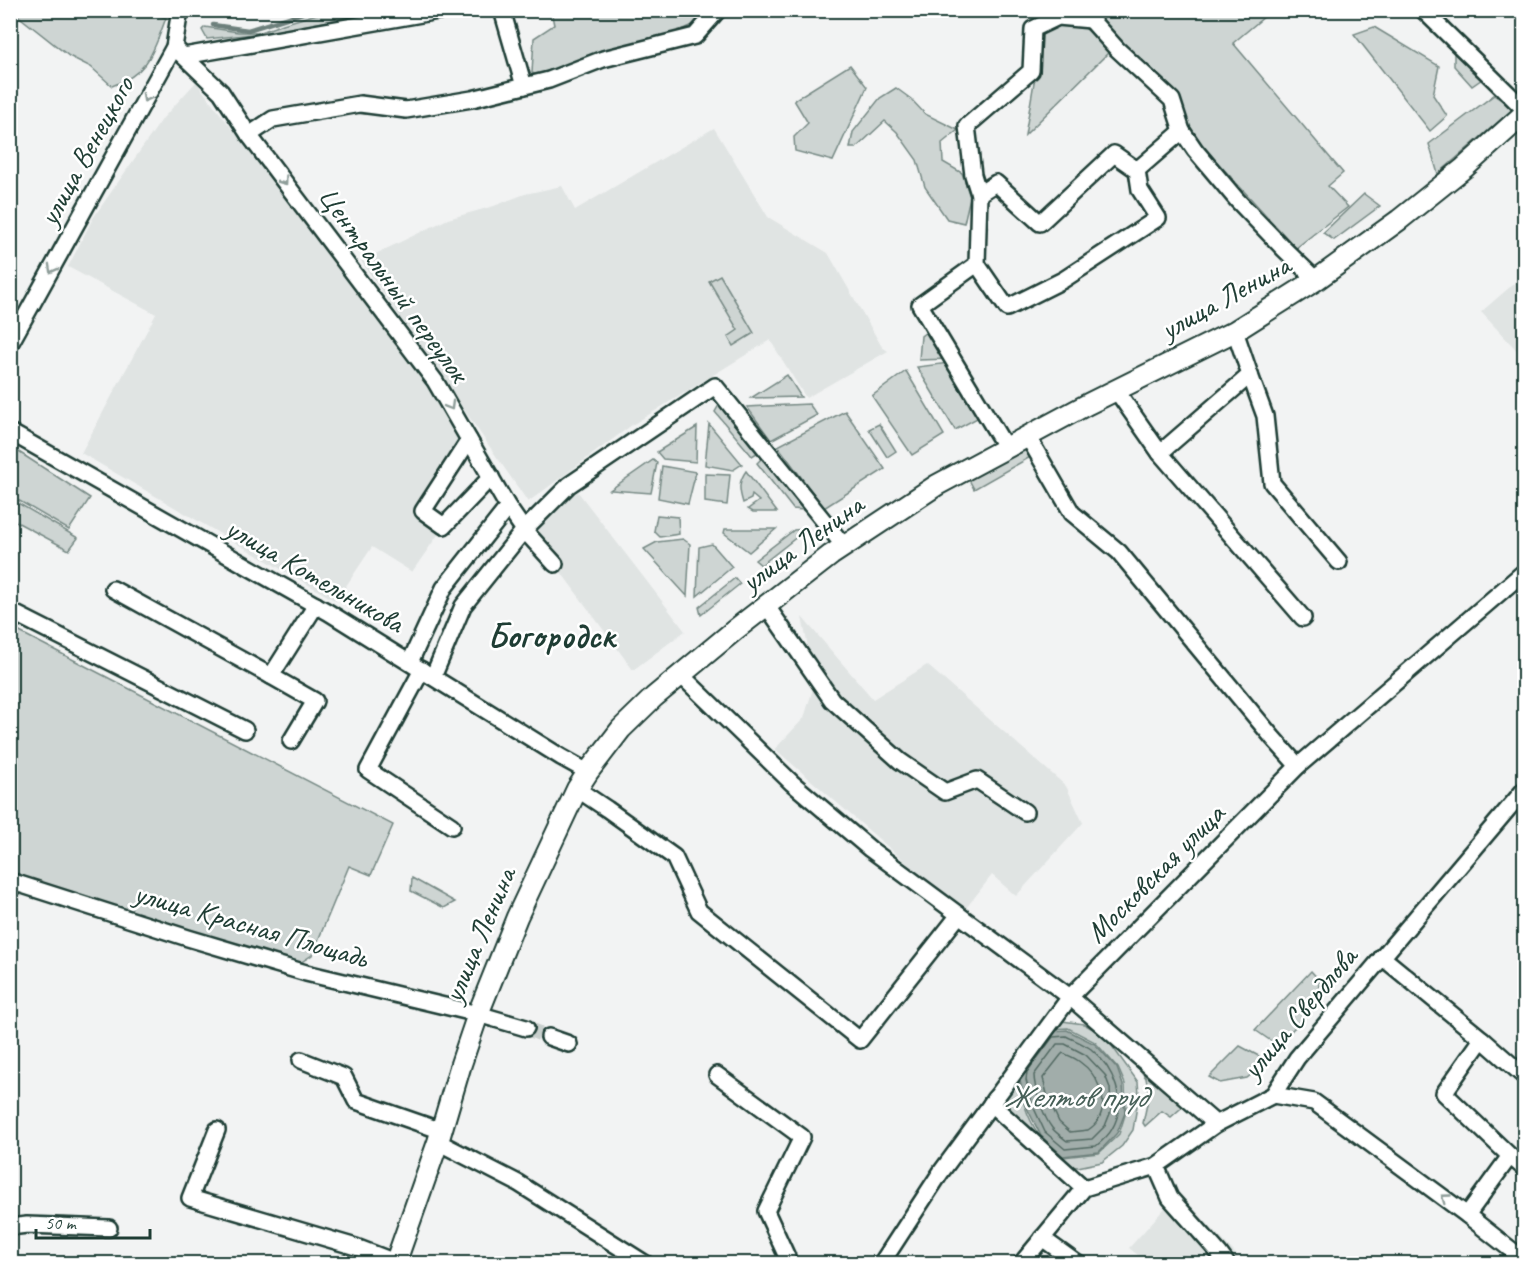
<svg xmlns="http://www.w3.org/2000/svg" width="1535" height="1274" viewBox="0 0 1535 1274" font-family="Caveat,sans-serif">
<style>
.built{fill:#e0e4e3}
.green{fill:#ced5d3;stroke:#768984;stroke-width:1.5}
.water{fill:#a1adaa;stroke:#6d807b;stroke-width:1.5}
.lines{fill:none;stroke-linecap:round;stroke-linejoin:round}
.shore{stroke:#536a63;stroke-width:1.5}
.stream{stroke:#6d807b;stroke-width:4.5}
.minor-tunnel{stroke:#c8cfcd;stroke-width:15;stroke-dasharray:15 8;stroke-linecap:butt}
.minor-casing{stroke:#1f3d34;stroke-width:20}
.major-casing{stroke:#1f3d34;stroke-width:24}
.minor{stroke:#fff;stroke-width:15}
.major{stroke:#fff;stroke-width:20}
.oneway{stroke:#8f9e9a}
.labels{text-anchor:middle;stroke-width:5;stroke-linejoin:round;paint-order:stroke}
.street-label{font-size:30px;fill:#1f3d34;stroke:#fff}
.water-label{font-size:32px;font-style:italic;fill:#465f57;stroke:#fff}
.district-label{font-size:36px;font-weight:bold;fill:#1f3d34;stroke:#fff}
</style>
<rect width="100%" height="100%" fill="#f2f3f3"/>
<filter id="ink" filterUnits="userSpaceOnUse"><feTurbulence type="fractalNoise" baseFrequency=".0167" numOctaves="2"/><feDisplacementMap in="SourceGraphic" scale="12" xChannelSelector="R" yChannelSelector="G"/><feConvolveMatrix kernelMatrix="1 2 1 2 8 2 1 2 1" color-interpolation-filters="sRGB"/></filter>
<g filter="url(#ink)">
<g class="built">
<path d="M196,82l215,279 55,84 -42,66 20,15 -32,46 -40,-25 -36,54 -255,-148 75,-139 -88,-47 25,-49 70,-100z"/>
<path d="M714,128l54,89 60,36 54,94 6,4 -82,47 -36,-58 -138,85 -104,77 -167,-241 87,-42 46,-13 31,-12 37,-8 13,24z"/>
<path d="M1518,280l6,6v72l-43,-46z"/>
<path d="M578,492l107,139 -52,39 -78,-106 -31,-34z"/>
<path d="M802,617l71,82 54,-34 139,121 17,37 -67,73 -24,-21 -29,37 -188,-163 29,-31 11,-36z"/>
<path d="M1181,1195l63,68h-96l-19,-15 35,-39z"/>
</g>
<g class="green">
<path d="M142,10l24,8c-13,34 -17,55 -54,68l-21,-19 -22,-11 -57,-45z"/>
<path d="M330,10l49,1 -106,21 -66,7 -5,-9 3,-3 33,5h23l22,-8z"/>
<path d="M551,11h156l-14,14 -36,16 -114,36 -11,-4 2,-35 20,-13z"/>
<path d="M1098,11h173l-38,32 110,130 -15,13 20,21 -52,41 -123,-134 -70,-88z"/>
<path d="M1057,23l23,1 31,26 -86,85 12,-70 -1,-29z"/>
<path d="M1374,27l65,39 -6,29 14,21 -17,15 -76,-97z"/>
<path d="M1454,49l31,28 -13,9 -18,-20z"/>
<path d="M850,65l17,22 -34,74 -38,-10 -1,-14 14,-14 -14,-23z"/>
<path d="M896,88l15,11 14,15 33,16 -16,13 1,19 19,11 8,24 -6,26 -17,-4 -22,-32 -8,-27 -20,-28 -12,-11 -29,27h-6l3,-16 27,-34z"/>
<path d="M1494,95l20,13 -76,66 -9,-30z"/>
<path d="M1364,194l16,12 -46,34 -11,-7z"/>
<path d="M720,275l34,58 -21,13 -5,-9 10,-7 -29,-49z"/>
<path d="M931,331l18,28 -30,1 2,-24 4,-3z"/>
<path d="M949,363l32,53 -26,14 -38,-63z"/>
<path d="M906,371l38,64 -32,20 -40,-59z"/>
<path d="M787,375l14,22 -50,1z"/>
<path d="M809,404l8,11 -46,25 -24,-33z"/>
<path d="M719,405l38,48 -5,3 -37,-44z"/>
<path d="M845,411l40,58 -61,39 -46,-62z"/>
<path d="M709,424l33,40 -9,6 -28,-5z"/>
<path d="M879,424l17,27 -9,6 -18,-28z"/>
<path d="M697,427l-1,35 -33,-3 -6,-7z"/>
<path d="M1022,446l10,10 -58,33 -7,-13z"/>
<path d="M11,447l79,51 -21,32 -58,-34z"/>
<path d="M762,458l42,52 -11,-1 -36,-46z"/>
<path d="M653,460l4,3 -6,30 -41,-3z"/>
<path d="M662,466l34,6 -8,32 -30,-6z"/>
<path d="M746,471l31,41h-24l-5,-3 11,-8 -7,-6 -1,4 -8,4c-4,-13 -5,-21 3,-32z"/>
<path d="M705,474l25,1 -3,30 -22,-3z"/>
<path d="M10,499h1l67,39 -9,12 -58,-31z"/>
<path d="M657,515l21,2 1,17 -19,3 -6,-6z"/>
<path d="M725,529h51l-27,23 -25,-19z"/>
<path d="M807,529l-46,36 -6,-5 39,-30z"/>
<path d="M683,539l7,5 -3,52 -43,-47 13,-7z"/>
<path d="M712,544l20,23 -35,29 2,-49z"/>
<path d="M735,578l5,6 -39,31 -2,-8z"/>
<path d="M10,627l383,198 -22,50 -22,-9 -37,89 -15,10 -286,-90z"/>
<path d="M412,878l43,24 -11,6 -33,-17z"/>
<path d="M1311,971l9,10 -6,27 -37,37 -22,-15z"/>
<path d="M1062,1021l22,3 20,11 34,47 1,12 -6,36 -11,16 -20,16 -24,5 -12,-1 -50,-45 -13,-29 16,-19c-1,19 9,46 20,62 5,8 17,15 24,22l36,-4 20,-19 7,-22 -1,-28 -7,-16 -23,-26 -27,-14 -18,1 5,-6z"/>
<path d="M1240,1046l28,15 -21,17 -27,5 -11,-6z"/>
<path d="M1124,1048l64,54 -17,15 -9,-6 -17,15 -2,-3 6,-29 -3,-16z"/>
</g>
<path class="water" d="M1067,1030l28,14 22,24 6,17 2,28 -8,20 -18,19 -36,4 -22,-20 -15,-30 -6,-25 1,-11 29,-39z"/>
<g class="lines">
<g class="shore">
<path d="M1066,1036c8,4 18,8 25,13 23,19 37,53 21,80 -3,6 -11,13 -16,17l-31,3 -20,-17 -13,-28 -6,-24 1,-8 26,-35z"/>
<path d="M1057,1044h8l21,11 19,20 5,13 1,23 -6,15 -13,13 -25,2c-5,-4 -11,-8 -15,-13 -8,-10 -18,-40 -18,-53z"/>
<path d="M1063,1053c6,3 12,5 17,9 17,12 30,38 18,58 -2,4 -7,8 -10,10l-18,2 -11,-10 -11,-24 -5,-20 18,-23z"/>
</g>
<path class="stream" d="M213,25l35,5 64,-20"/>
<path class="minor-tunnel" d="M526,1028l23,9"/>
<defs>
<g id="minor">
<path d="M502,10l22,76"/>
<path d="M1423,10l101,99"/>
<path d="M1088,11l3,9 26,29 55,51 10,31 13,19 42,50 47,49 32,31"/>
<path d="M174,47l47,45 28,43 186,246 73,126 16,23 31,34"/>
<path d="M184,56l260,-46"/>
<path d="M249,135l24,-16 87,-15 46,6 66,-11 77,-19 54,-21 92,-23 23,-26"/>
<path d="M1137,170l45,-39"/>
<path d="M977,264l30,44 56,-28 95,-62 -18,-28 -3,-20 -23,-16 -74,69 -44,-40 -17,11"/>
<path d="M1235,331l15,44 -90,78 143,165"/>
<path d="M10,344l164,-297 6,-37"/>
<path d="M1250,375l15,41 7,67 67,79"/>
<path d="M1116,390l44,63"/>
<path d="M10,432l318,180 233,145 27,15"/>
<path d="M1028,437l44,76 47,39 154,186 25,28"/>
<path d="M469,440l-46,71 21,15 47,-49"/>
<path d="M1006,448l-86,-143 57,-41 2,-70 -6,-19 -6,-49 64,-55 2,-42 25,-12 33,3"/>
<path d="M113,589l158,87 45,-71"/>
<path d="M766,605l66,95 68,61 45,31 32,-12 48,32"/>
<path d="M10,611l235,119"/>
<path d="M410,662l34,-74 64,-81"/>
<path d="M422,670l-54,100 84,56"/>
<path d="M271,676l44,25 -24,40"/>
<path d="M433,677l30,-71 61,-76 45,-45 146,-99 129,160"/>
<path d="M577,789l30,20 67,48 25,54 161,129 99,-125 -89,-66 -78,-66 -111,-108"/>
<path d="M10,881l178,57 118,35 172,41 48,14"/>
<path d="M959,915l111,82 146,127"/>
<path d="M1382,957l100,82 -38,54 66,63 -43,59"/>
<path d="M549,1037l20,7"/>
<path d="M1482,1039l42,37"/>
<path d="M301,1060l43,17 12,24 86,30"/>
<path d="M717,1075l85,62 -36,74 21,46 -4,7"/>
<path d="M1273,1095l41,7 153,113 57,45"/>
<path d="M995,1098l-4,6 93,84"/>
<path d="M217,1130l-27,68 166,49 39,15"/>
<path d="M438,1142l80,41 128,81"/>
<path d="M1510,1156l14,12"/>
<path d="M1156,1166l14,32 49,55 8,11"/>
<path d="M10,1227l17,-2 82,3"/>
<path d="M1042,1238l36,26"/>
<path d="M881,1264l60,-92 129,-175 228,-231 226,-194"/>
<path d="M1021,1264l63,-76 72,-22 60,-42 57,-29 24,-37 227,-268"/>
</g>
<path id="major" d="M395,1264l43,-122 23,-78 17,-50 39,-97 60,-128 11,-17 33,-43 33,-32 82,-68 95,-74 106,-70 151,-81 147,-73 81,-51 83,-60 65,-52 60,-54"/>
</defs>
<use href="#minor" class="minor-casing"/>
<use href="#major" class="major-casing"/>
<use href="#minor" class="minor"/>
<use href="#major" class="major"/>
</g>
<defs><path id="oneway-chevron" d="M-2-3.5L2.5 0L-2 3.5" fill="none" stroke-width="1.6" stroke-linecap="round" stroke-linejoin="round" transform="scale(1.5)"/></defs>
<g class="oneway">
<use href="#oneway-chevron" transform="translate(146 98) rotate(119)"/>
<use href="#oneway-chevron" transform="translate(284 181) rotate(53)"/>
<use href="#oneway-chevron" transform="translate(52 269) rotate(119)"/>
<use href="#oneway-chevron" transform="translate(450 406) rotate(60)"/>
<use href="#oneway-chevron" transform="translate(1445 1198) rotate(-144)"/>
</g>
</g>
<g class="labels">
<g class="street-label">
<text transform="translate(86 151) rotate(-61)" y="10">улица Венецкого</text>
<text transform="translate(394 284) rotate(54)" y="10">Центральный переулок</text>
<text transform="translate(1225 297) rotate(-29)" y="10">улица Ленина</text>
<text transform="translate(802 543) rotate(-36)" y="10">улица Ленина</text>
<text transform="translate(315 575) rotate(30)" y="10">улица Котельникова</text>
<text transform="translate(1155 873) rotate(-45)" y="10">Московская улица</text>
<text transform="translate(251 925) rotate(16)" y="10">улица Красная Площадь</text>
<text transform="translate(479 935) rotate(-67)" y="10">улица Ленина</text>
<text transform="translate(1299 1013) rotate(-50)" y="10">улица Свердлова</text>
</g>
<g class="water-label">
<text x="1075" y="1107">Желтов пруд</text>
</g>
<g class="district-label">
<text x="551" y="647">Богородск</text>
</g>
</g>
<rect width="1535" height="1274" fill="none" stroke="#fff" stroke-width="36"/>
<rect x="18" y="18" width="1499" height="1238" fill="none" stroke="#1f3d34" stroke-width="2" filter="url(#ink)"/>
<path d="M36 1229v9h114v-9" fill="none" stroke="#1f3d34" stroke-width="3"/>
<text x="45" y="1229" font-size="18" fill="#1f3d34" stroke="#ffffff" stroke-width="4.5" paint-order="stroke">50 m</text>
</svg>
